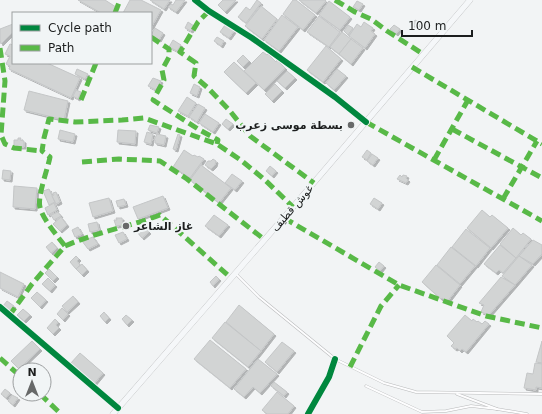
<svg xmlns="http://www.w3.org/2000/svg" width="542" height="414" viewBox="0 0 542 414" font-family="'DejaVu Sans','Noto Sans Arabic',sans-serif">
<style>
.building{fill:#d2d4d4;stroke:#c4c6c7;filter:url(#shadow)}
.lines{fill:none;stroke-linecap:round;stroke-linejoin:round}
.service-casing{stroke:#b9babb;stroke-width:3}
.minor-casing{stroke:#b9babb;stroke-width:4.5}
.secondary-casing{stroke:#b9babb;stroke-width:6}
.service{stroke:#fdfdfe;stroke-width:2}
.minor{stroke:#fdfdfe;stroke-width:3.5}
.secondary{stroke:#f5f7f9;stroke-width:5.5}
.quiet{stroke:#58b947;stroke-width:5;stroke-dasharray:10 5;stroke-linecap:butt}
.cycleway-casing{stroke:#f1f5f6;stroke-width:8}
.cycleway{stroke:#00873e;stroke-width:6}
.poi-dot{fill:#676969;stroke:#f1f5f6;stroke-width:1.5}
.labels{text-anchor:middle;stroke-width:4;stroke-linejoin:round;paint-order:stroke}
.poi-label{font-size:11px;font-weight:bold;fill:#1c1e1e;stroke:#f1f5f6;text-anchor:end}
.street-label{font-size:11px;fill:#1c1e1e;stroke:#f1f5f6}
</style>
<defs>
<filter id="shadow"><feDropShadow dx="2" dy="2" stdDeviation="0" flood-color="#0004"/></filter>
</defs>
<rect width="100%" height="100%" fill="#f2f4f5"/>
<g class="building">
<path d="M78,0h27l11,7 -3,6h-12z"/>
<path d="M130,0h11l20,10 -10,18v-15h-28z"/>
<path d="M150,0h20l-6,9z"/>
<path d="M176,0h9l-9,12 -8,-5 3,-3 2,1z"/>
<path d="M223,0h13l-11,12 -7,-7z"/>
<path d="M257,0l4,3 -15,20 -8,-6 8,-10 4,3z"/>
<path d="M293,0h3l19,15 -12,15 -20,-16z"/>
<path d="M299,0h26l1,1 -10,12z"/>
<path d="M329,1l21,16 -10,13 -21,-15z"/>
<path d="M357,1l6,3 -4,6 -6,-3z"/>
<path d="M261,6l16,13 -15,20 -17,-13z"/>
<path d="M282,15l16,12 -19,24 -15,-11z"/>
<path d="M319,16l21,16 -11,15 -22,-15z"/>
<path d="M415,20l6,3 -4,5 -5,-3z"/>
<path d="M188,22l6,4 -3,5 -6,-3z"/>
<path d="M364,22l9,6 -2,3 4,3 -10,14 -16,-12 8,-12 4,3z"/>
<path d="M13,24v8l-12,12 -1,-4v-11z"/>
<path d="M225,25l9,6 -5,7 -9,-6z"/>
<path d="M348,25l5,3 -5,7 -4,-4z"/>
<path d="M394,25l6,4 -4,5 -6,-5z"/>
<path d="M155,28l8,5 -4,7 -8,-5z"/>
<path d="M342,32l9,7 -12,15 -9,-7z"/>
<path d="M217,37l7,4 -3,5 -7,-5z"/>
<path d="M351,39l12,9 -12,16 -12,-10z"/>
<path d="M173,40l8,5 -4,6 -8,-4z"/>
<path d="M10,44l3,1v18h34l33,15 -9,20 -62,-29 1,-3 -4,-2 4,-8 -5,-2z"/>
<path d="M326,46l15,13 -18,23 -16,-12z"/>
<path d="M263,52l4,3 1,-1 8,8 1,-2 8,8 -21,22 -20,-19z"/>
<path d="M243,55l6,6 -6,6 -6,-6z"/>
<path d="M234,62l22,21 -10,10 -22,-21z"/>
<path d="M77,69l11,5 -3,5 -10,-5z"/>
<path d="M337,69l9,7 -12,14 -8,-7z"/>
<path d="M287,71l8,7 -10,10 -8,-7z"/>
<path d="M153,78l8,3 -5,9 -8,-4z"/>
<path d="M194,84l6,3 -3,9 -7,-3z"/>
<path d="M275,84l7,7 -10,10 -7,-7z"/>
<path d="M76,90l5,2 -3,7 -5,-3z"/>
<path d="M29,91l39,10 -4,19 -40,-10z"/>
<path d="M187,97l9,6 -8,13 -10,-5z"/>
<path d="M198,104l7,4 -8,14 -8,-5z"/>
<path d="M205,114l14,9 -6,9 -14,-9z"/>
<path d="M226,119l7,5 -5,5 -6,-5z"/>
<path d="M150,125l9,2 -2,6 -9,-3z"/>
<path d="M60,130l15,4 -2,8 -15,-3z"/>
<path d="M118,130l18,1 -1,13 -18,-2z"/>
<path d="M147,132l6,2 -2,10 -7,-2z"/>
<path d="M157,134l9,2 -2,9 -9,-2v-3h-1z"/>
<path d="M178,134l2,1 -4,15 -3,-1z"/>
<path d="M18,138h3l-1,2 4,1v6h-10v-7h4z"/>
<path d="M184,150l9,6 1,-1 4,2 1,-1 5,3 -14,19 -17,-11z"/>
<path d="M367,150l4,3 -4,7 -5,-3z"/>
<path d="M372,154l6,4 -5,7 -6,-4z"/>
<path d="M213,159l3,2 -1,4 -4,4 -6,-4 3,-4h3z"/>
<path d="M201,165l30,23 -12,15 -29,-23z"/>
<path d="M270,166l6,5 -4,5 -6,-5z"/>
<path d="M3,170l8,1 -1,9 -8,-1z"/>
<path d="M232,174l10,7 -7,9 -10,-7z"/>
<path d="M400,175l2,2 1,-2 4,1 -1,2 2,2 -2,3 -9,-4z"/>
<path d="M14,186l23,2 -2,21 -22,-2z"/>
<path d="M49,189l6,13 -6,3 -6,-14z"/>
<path d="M56,192l4,10 -4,2 -4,-8 2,-1 -1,-2z"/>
<path d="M163,196l5,12 -30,11 -5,-12z"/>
<path d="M109,198l4,13 -20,6 -4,-14z"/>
<path d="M374,198l8,5 -4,6 -8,-5z"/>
<path d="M124,199l2,6 -8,2 -2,-6z"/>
<path d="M54,203l3,7 -9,5 -3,-7z"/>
<path d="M482,210l8,7 2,-2 16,13 -17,20 -24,-20z"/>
<path d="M58,212l3,4 -7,4 -3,-5z"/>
<path d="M214,215l14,10 -9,11 -14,-10z"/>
<path d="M61,217l6,8 -7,6 -7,-7z"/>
<path d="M116,218h6l1,7 -7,1 -2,-6h3z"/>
<path d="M97,222l2,8 -9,2 -2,-8z"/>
<path d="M78,227l4,7 -7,3 -3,-7z"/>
<path d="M144,227l5,5 -7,6 -5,-6z"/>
<path d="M513,228l8,7 2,-2 8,6 -15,19 -16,-14z"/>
<path d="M466,229l24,19 -14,18 -24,-19z"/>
<path d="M123,232l4,7 -8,4 -4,-8z"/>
<path d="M93,237l5,7 -10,5 -6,-8z"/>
<path d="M533,240l9,5v9l-9,10 -14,-8z"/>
<path d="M52,242l5,6 -6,5 -5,-6z"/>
<path d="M500,245l16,13 -13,15 -4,-3 -3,3 -12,-9z"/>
<path d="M451,247l24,19 -15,18 -23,-19z"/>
<path d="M76,256l3,3 -2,2 3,4 -4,4 -6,-7z"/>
<path d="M519,256l13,9 -17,20 -13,-9z"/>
<path d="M379,262l5,4 -4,5 -5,-4z"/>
<path d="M82,264l5,6 -5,5 -6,-6z"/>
<path d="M436,265l24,20 -13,17 -5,-4 -1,1 -19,-17z"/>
<path d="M49,269l8,8 -4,4 -8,-8z"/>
<path d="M0,272l24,12 -6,13 -18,-9z"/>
<path d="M216,276l3,3 -6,7 -3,-4z"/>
<path d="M501,277l14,8 -26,30 -8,-3 3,-7 -5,-2z"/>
<path d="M48,278l7,7 -5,6 -8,-7z"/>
<path d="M37,292l9,8 -6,7 -9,-9z"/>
<path d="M73,296l5,6 -11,10 -5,-6z"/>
<path d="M7,301l7,5 -4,6 -7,-6z"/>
<path d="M239,305l35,29 -13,17 -35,-29z"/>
<path d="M62,308l6,6 -5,6 -6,-6z"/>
<path d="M23,309l7,6 -6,6 -7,-6z"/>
<path d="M104,312l5,6 -4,4 -5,-6z"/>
<path d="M126,315l6,5 -5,5 -5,-6z"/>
<path d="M465,315l7,6 1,-2 4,3 1,-1 4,3 3,-3 4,3 -23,28 -4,-3 -2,2 -3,-3 -2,1 -4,-3 3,-3 -7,-7z"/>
<path d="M55,319l3,3 -2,3 3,3 -6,6 -6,-6z"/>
<path d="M225,322l36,29 -13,16 -36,-29z"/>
<path d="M210,340l36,29 -16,19 -36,-29z"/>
<path d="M32,341l8,8 -21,20 -8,-8z"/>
<path d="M542,341v22l-6,-1z"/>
<path d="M282,342l12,9 -17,21 -12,-10z"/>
<path d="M80,353l23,20 -10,12 -23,-21z"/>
<path d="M258,359l19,15 -17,19 -7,-6 -9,10 -10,-8z"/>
<path d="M535,363l7,1v24l-6,-1v3l-12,-2 3,-15 6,1z"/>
<path d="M274,382l13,10 -3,4 -13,-10z"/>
<path d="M5,389l5,4 -4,5 -5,-4z"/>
<path d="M277,392l17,14 -6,8h-21l-5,-4z"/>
<path d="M12,395l6,3 -5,7 -5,-4z"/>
</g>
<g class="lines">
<defs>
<g id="service">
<path d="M236,274l23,23 76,62 49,24 32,9 126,2"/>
<path d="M366,386l56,26 24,-1 25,-5 26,3"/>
<path d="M457,394l40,15 30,5"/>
</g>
<g id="minor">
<path d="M195,0l14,11 43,27 83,59 31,25"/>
<path d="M0,307l118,101"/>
<path d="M308,414l21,-37 6,-18"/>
</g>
<path id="secondary" d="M113,414l180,-207 177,-207"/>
</defs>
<use href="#service" class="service-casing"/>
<use href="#minor" class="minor-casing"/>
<use href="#secondary" class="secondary-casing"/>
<use href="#service" class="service"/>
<use href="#minor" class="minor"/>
<use href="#secondary" class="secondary"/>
<g class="quiet">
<path d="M335,0l20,12 16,7 16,12 36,23"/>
<path d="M209,11l-11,11 -18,30 16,11 -2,13 14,12 22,23 20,25 64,47"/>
<path d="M115,13l5,-13"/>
<path d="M151,37l18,12v8l-7,13 2,10 -11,20 45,29 20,11 -1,4"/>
<path d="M0,48l5,33 -4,54 4,9 9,4 28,3"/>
<path d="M412,67l130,77"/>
<path d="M81,100l15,-37"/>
<path d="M366,122l176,99"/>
<path d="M452,129l90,49"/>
<path d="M434,160l34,-60"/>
<path d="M82,162l37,-3 41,2 27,18 78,61"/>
<path d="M503,199l34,-58"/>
<path d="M284,218l115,67 87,31 56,12"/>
<path d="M65,246c31,-14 64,-19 95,-31l71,63"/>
<path d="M9,316l23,-32 33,-38c-7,-9 -23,-28 -25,-39 -3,-10 8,-39 10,-50l-8,-6 2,-13 5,-19 26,3 47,-2 22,-2 73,26 25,17 23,19 28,27"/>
<path d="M0,358l20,18"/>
<path d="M350,367l31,-61 18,-21"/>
<path d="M40,394l21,20"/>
</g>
<defs>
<g id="cycleway">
<path d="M195,0l14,11 43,27 83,59 31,25"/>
<path d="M0,307l118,101"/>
<path d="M308,414l21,-37 6,-18"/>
</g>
</defs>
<use href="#cycleway" class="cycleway-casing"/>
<use href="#cycleway" class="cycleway"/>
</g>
<g class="poi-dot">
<circle cx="351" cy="125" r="4"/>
<circle cx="126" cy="226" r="4"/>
</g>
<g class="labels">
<g class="poi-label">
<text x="343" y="129">بسطة موسى زعرب</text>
<text x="134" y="230" text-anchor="start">غاز الشاعر</text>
</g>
<g class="street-label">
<text transform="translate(292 208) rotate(-49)" y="4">غوش قطيف</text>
</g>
</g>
<rect x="12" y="12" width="140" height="52" fill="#f1f5f6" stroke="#9c9fa0"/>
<rect x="20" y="25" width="20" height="6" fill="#00873e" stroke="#9c9fa0"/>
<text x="48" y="32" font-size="12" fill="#1c1e1e">Cycle path</text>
<rect x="20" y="45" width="20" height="6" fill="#58b947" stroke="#9c9fa0"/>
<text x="48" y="52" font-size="12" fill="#1c1e1e">Path</text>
<g transform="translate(32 382)"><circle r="19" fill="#f1f5f6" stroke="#9c9fa0"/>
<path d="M0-3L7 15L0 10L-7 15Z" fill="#676969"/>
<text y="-6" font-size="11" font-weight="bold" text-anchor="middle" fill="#1c1e1e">N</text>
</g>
<path d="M402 30v6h70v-6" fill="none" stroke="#1c1e1e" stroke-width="2"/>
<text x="408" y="30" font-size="12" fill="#1c1e1e" stroke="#f1f5f6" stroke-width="3" paint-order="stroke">100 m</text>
</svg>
